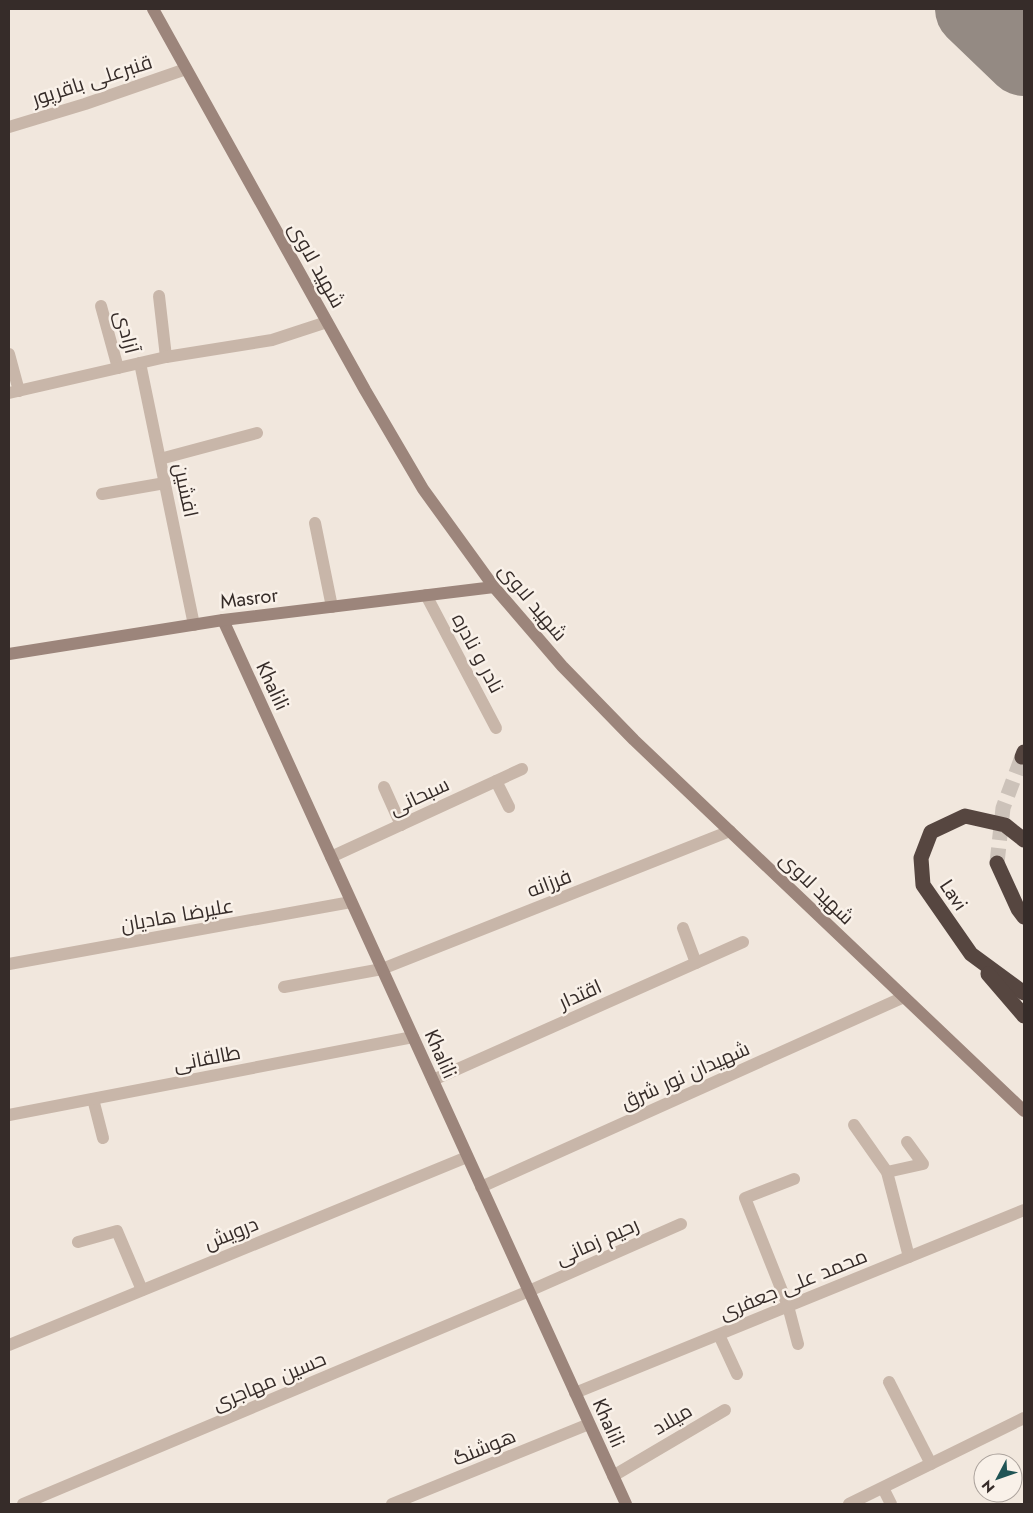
<svg xmlns="http://www.w3.org/2000/svg" width="1033" height="1513" viewBox="0 0 1033 1513" font-family="Jost,Cairo,sans-serif">
<style>
.lines{fill:none;stroke-linecap:round;stroke-linejoin:round}
.taxiway{stroke:#948a83;stroke-width:78}
.highway-tunnel{stroke:#ccc2b9;stroke-width:15;stroke-dasharray:15 8;stroke-linecap:butt}
.street{stroke:#c8b6a9;stroke-width:12}
.secondary{stroke:#9c857b;stroke-width:12}
.highway{stroke:#564640;stroke-width:15}
.labels{text-anchor:middle;stroke-width:5;stroke-linejoin:round;paint-order:stroke}
.street-label{font-size:20px;fill:#362c29;stroke:#f9f1e9}
</style>
<rect width="100%" height="100%" fill="#f1e7dd"/>
<g class="lines">
<path class="taxiway" d="M974,9l50,48"/>
<path class="highway-tunnel" d="M997,863l6,-55 19,-51"/>
<g class="street">
<path d="M9,127l76,-23 101,-35"/>
<path d="M159,296l7,61"/>
<path d="M101,306l17,62"/>
<path d="M9,354l10,37"/>
<path d="M140,363l54,262"/>
<path d="M9,393l157,-36 106,-17 55,-18"/>
<path d="M160,459l97,-26"/>
<path d="M102,494l63,-11"/>
<path d="M315,523l17,84"/>
<path d="M426,595l70,133"/>
<path d="M496,781l13,26"/>
<path d="M384,787l17,38"/>
<path d="M331,857l191,-88"/>
<path d="M683,928l13,35"/>
<path d="M9,964l342,-62"/>
<path d="M284,987l98,-18 348,-138"/>
<path d="M433,1080l310,-138"/>
<path d="M93,1099l10,39"/>
<path d="M9,1115l404,-78"/>
<path d="M854,1125l33,47 22,85"/>
<path d="M887,1172l36,-8 -16,-22"/>
<path d="M794,1179l-49,19 43,108 10,38"/>
<path d="M481,1187l423,-190"/>
<path d="M78,1242l39,-11 25,59"/>
<path d="M719,1335l18,39"/>
<path d="M9,1345l458,-188"/>
<path d="M889,1382l42,82"/>
<path d="M575,1393l449,-183"/>
<path d="M613,1476l112,-66"/>
<path d="M883,1488l8,16"/>
<path d="M23,1504l506,-213 152,-67"/>
<path d="M392,1504l197,-80"/>
<path d="M849,1504l175,-86"/>
</g>
<g class="secondary">
<path d="M153,9l212,381 58,99 71,98 68,79 72,74 390,371"/>
<path d="M223,620l403,884"/>
<path d="M9,654l214,-34 271,-33"/>
</g>
<g class="highway">
<path d="M1022,757l2,-5"/>
<path d="M1024,840l-19,-15 -40,-9 -34,16 -10,26 2,27 48,69 53,39"/>
<path d="M997,863l21,46 6,8"/>
<path d="M988,974l36,42"/>
</g>
</g>
<g class="labels">
<g class="street-label">
<text transform="translate(92 80) rotate(-18)" y="7">قنبرعلی باقرپور</text>
<text transform="translate(317 265) rotate(61)" y="7">شهید لاوی</text>
<text transform="translate(127 332) rotate(75)" y="7">آزادی</text>
<text transform="translate(186 490) rotate(78)" y="7">افشین</text>
<text transform="translate(249 598) rotate(-7)" y="7">Masror</text>
<text transform="translate(533 602) rotate(50)" y="7">شهید لاوی</text>
<text transform="translate(478 653) rotate(62)" y="7">نادر و نادره</text>
<text transform="translate(273 686) rotate(65)" y="7">Khalili</text>
<text transform="translate(419 796) rotate(-25)" y="7">سبحانی</text>
<text transform="translate(549 883) rotate(-21)" y="7">فرزانه</text>
<text transform="translate(817 888) rotate(44)" y="7">شهید لاوی</text>
<text transform="translate(954 895) rotate(56)" y="7">Lavi</text>
<text transform="translate(177 915) rotate(-10)" y="7">علیرضا هادیان</text>
<text transform="translate(580 994) rotate(-24)" y="7">اقتدار</text>
<text transform="translate(441 1054) rotate(66)" y="7">Khalili</text>
<text transform="translate(207 1058) rotate(-11)" y="7">طالقانی</text>
<text transform="translate(685 1075) rotate(-24)" y="7">شهیدان نور شرق</text>
<text transform="translate(231 1233) rotate(-22)" y="7">درویش</text>
<text transform="translate(597 1241) rotate(-24)" y="7">رحیم زمانی</text>
<text transform="translate(793 1284) rotate(-22)" y="7">محمد علی جعفری</text>
<text transform="translate(269 1381) rotate(-23)" y="7">حسین مهاجری</text>
<text transform="translate(672 1419) rotate(-30)" y="7">میلاد</text>
<text transform="translate(609 1423) rotate(66)" y="7">Khalili</text>
<text transform="translate(484 1447) rotate(-22)" y="7">هوشنگ</text>
</g>
</g>
<rect width="1033" height="1513" fill="none" stroke="#362c29" stroke-width="20"/>
<g transform="translate(998 1478) rotate(229)"><circle r="24" fill="#f9f1e9" stroke="#aba29c"/>
<path d="M0-4L9 19L0 12L-9 19Z" fill="#205455"/>
<text y="-8" font-size="14" font-weight="bold" text-anchor="middle" fill="#362c29">N</text>
</g>
</svg>
